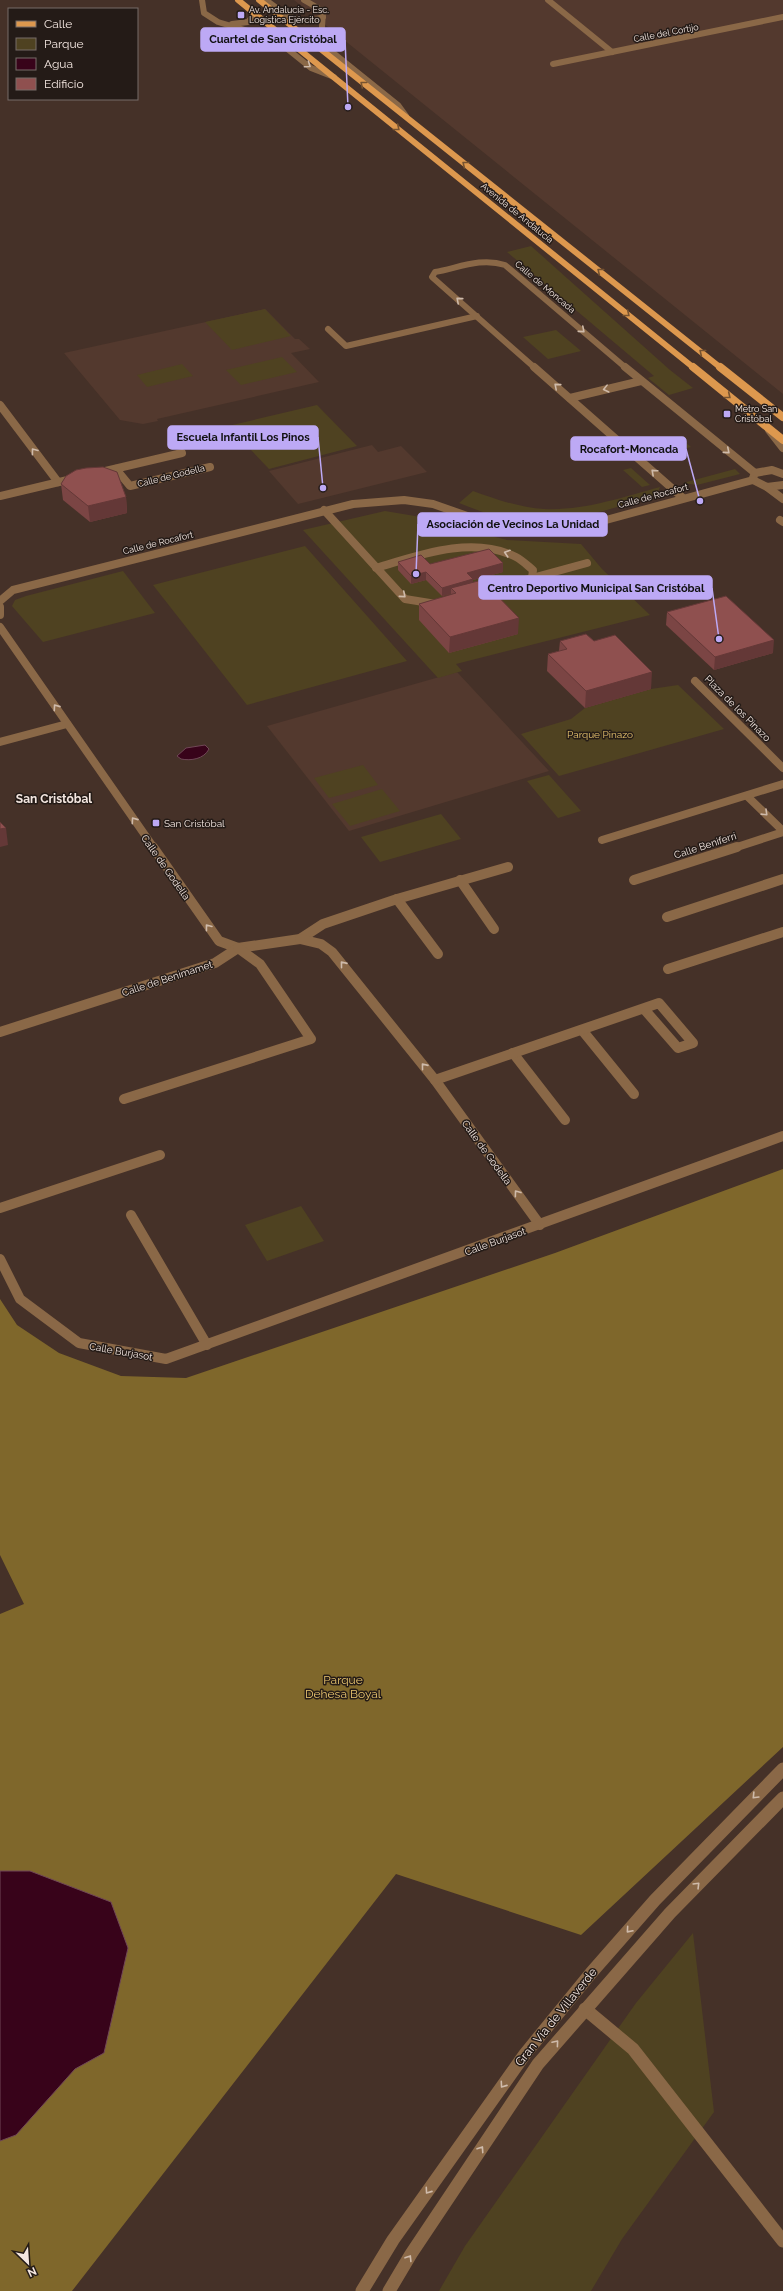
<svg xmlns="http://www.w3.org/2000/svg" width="783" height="2291" viewBox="0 0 783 2291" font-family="Raleway,sans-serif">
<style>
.built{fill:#53392e}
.green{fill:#4f4221}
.forest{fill:#7f672b}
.water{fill:#38031a;stroke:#704756}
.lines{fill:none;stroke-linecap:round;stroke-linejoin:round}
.minor-far3{stroke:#8a6847;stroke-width:6}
.minor-far2{stroke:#8a6847;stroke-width:8}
.minor-far1{stroke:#8a6847;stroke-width:10}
.minor{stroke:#8a6847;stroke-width:13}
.major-far1{stroke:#dd984e;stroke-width:6}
.major{stroke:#dd984e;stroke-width:8}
.wall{fill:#7b4544}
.shaded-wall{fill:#643837}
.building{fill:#8f504f;stroke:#643837}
.oneway{stroke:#cfbbab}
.oneway2{stroke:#775330}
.poi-dot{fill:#bda9f5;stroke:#241b17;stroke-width:1.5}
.labels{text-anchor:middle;stroke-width:3;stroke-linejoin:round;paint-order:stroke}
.far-poi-label{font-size:9px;fill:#f4e7e1;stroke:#241b17;text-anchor:start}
.far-street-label{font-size:9px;fill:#f4e7e1;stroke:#241b17}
.street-label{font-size:10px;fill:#f4e7e1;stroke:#241b17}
.park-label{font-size:10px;fill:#eac66f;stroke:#241b17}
.poi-label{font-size:10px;fill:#f4e7e1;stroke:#241b17;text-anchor:start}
.quarter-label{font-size:12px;font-weight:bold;fill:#f4e7e1;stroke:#241b17}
.near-park-label{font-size:12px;fill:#eac66f;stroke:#241b17}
.near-street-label{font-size:12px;fill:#f4e7e1;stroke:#241b17}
.leader{fill:none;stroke:#bda9f5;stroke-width:1.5}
.callout-dot{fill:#bda9f5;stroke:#241b17;stroke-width:1.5}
.callout{fill:#bda9f5;stroke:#bda9f5;stroke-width:1.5}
.callout-label{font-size:11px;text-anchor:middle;font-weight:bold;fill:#111}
</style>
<rect width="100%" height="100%" fill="#453128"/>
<g class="built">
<path d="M294,0h489v394l-460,-371z"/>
<path d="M265,309l30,30h4l11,10 -19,4 28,29 -162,37 1,2 -15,3 -23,-4 -56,-67z"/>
<path d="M372,445l6,7 23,-6 26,26 -129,32 -29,-33z"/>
<path d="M457,672l92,99 -200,60 -82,-105z"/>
</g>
<g class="green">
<path d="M531,246l139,124 23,18 -24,7 -21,-17 6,-2 -147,-124z"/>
<path d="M265,309l26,27 -59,14 -27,-28z"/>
<path d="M556,330l25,21 -33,8 -25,-22z"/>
<path d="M282,357l15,15 -56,13 -15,-15z"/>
<path d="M182,364l11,12 -46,11 -10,-12z"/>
<path d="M317,405l40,41 -88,23 -41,-43z"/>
<path d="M686,443l5,4 -35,9 -5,-4z"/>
<path d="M631,468l19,17 -8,2 -19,-17z"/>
<path d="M735,469l5,5 -43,11 -14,-2z"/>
<path d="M660,487l-2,5 -9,6c-45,12 -91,30 -138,22 -18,-3 -36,-11 -52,-17l14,-12c22,8 48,17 71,18 39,2 79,-12 116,-22z"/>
<path d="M385,511l30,5 92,24 74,4 21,25 48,46 -194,49 6,7 -24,7 -135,-148z"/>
<path d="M305,546l102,115 -160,44 -94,-120z"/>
<path d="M123,571l32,42 -112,29 -31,-36 3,-6 11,-4z"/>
<path d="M678,685l46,44 -165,47 -38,-42 50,-15 14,-11 66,-19z"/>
<path d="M363,765l15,20 -49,13 -15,-20z"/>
<path d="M549,775l32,36 -23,7 -31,-37z"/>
<path d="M382,789l18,22 -50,15 -18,-22z"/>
<path d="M441,814l20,25 -81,23 -19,-25z"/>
<path d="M301,1206l23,35 -57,20 -22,-36z"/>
<path d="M693,1933l21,179 -92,127 -31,52h-152l26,-45 171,-243z"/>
</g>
<path class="forest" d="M783,1169v578l-202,188 -185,-61 -324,417h-72v-677l24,-10 -24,-49v-256l17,26 42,28 62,23 65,2 369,-125z"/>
<g class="water">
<path d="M205,745l4,4c-5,10 -18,12 -28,10l-4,-3 9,-8z"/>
<path d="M0,1871h30l81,31 17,46 -24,105 -29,16 -59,66 -16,6z"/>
</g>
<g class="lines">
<g class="minor-far3">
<path d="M202,0l2,13 14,9 57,17 36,29 23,9"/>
<path d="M266,0c18,14 34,27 57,17"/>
<path d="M304,0l19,11 -2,32 77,62 8,11"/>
<path d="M548,0l64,52"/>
<path d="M232,24l16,-2 7,-9"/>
<path d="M553,64l230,-47"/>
<path d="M328,329l18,17 131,-30"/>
<path d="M535,368l-103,-91 3,-5c23,-4 46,-15 70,-7l121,103"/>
</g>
<g class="minor-far2">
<path d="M534,367l149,131"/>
<path d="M625,367l130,106"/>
<path d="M570,398l71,-17"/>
<path d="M0,405l58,77"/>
<path d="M769,430l14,18"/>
<path d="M116,469l14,17 80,-19"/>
<path d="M97,473l85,-20"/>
<path d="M753,478l2,-5 17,-3 11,4"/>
<path d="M753,480l14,7 16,-2"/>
<path d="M767,487l16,12"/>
<path d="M0,496l76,-18"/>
<path d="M324,510l81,89 31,5"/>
<path d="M780,520l3,2"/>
<path d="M376,568c43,-13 97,-33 140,-11 6,3 12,9 17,13l-1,8"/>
<path d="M477,593l110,-30"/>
<path d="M0,601l13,-11 340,-86 51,-4 29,4 57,20 29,6h33l43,-7 158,-43"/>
<path d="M0,607v8"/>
<path d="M0,627l154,221"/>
<path d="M695,681l88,87"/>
<path d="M0,742l67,-18"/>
<path d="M747,796l36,35"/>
<path d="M602,840l181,-56"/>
<path d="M734,848l49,-16"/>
</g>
<g class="minor-far1">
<path d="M153,847l66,94 19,7 62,-9 23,-15 74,-25 111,-32"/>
<path d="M460,880l34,49"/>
<path d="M634,880l103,-33"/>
<path d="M397,899l41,55"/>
<path d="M667,917l116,-38"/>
<path d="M300,939l21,5 11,8 103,128 105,145"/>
<path d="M668,969l115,-37"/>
<path d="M582,1030l52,64"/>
<path d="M0,1032l215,-69 23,-15"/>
<path d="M513,1053l52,67"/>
<path d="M435,1080l224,-77 34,40 -15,5 -34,-39"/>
<path d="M124,1099l187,-60 -51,-75 -22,-16"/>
<path d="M0,1208l160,-53"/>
<path d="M131,1215l76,130"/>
<path d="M0,1259l20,40 59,44 87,16 617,-223"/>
</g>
<g class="minor">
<path d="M585,2009l48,40 150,192"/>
<path d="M362,2291l31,-51 132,-186 66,-81 64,-73 128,-131"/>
<path d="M389,2291l22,-37 127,-190 132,-151 113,-115"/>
</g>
<g class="major-far1">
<path d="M238,0l456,368"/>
<path d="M259,0l462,368"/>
</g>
<g class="major">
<path d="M693,367l90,73"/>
<path d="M720,367l63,50"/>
</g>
</g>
<g class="wall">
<path d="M61,484l65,13 1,16 -37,9 -27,-22z"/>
<path d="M398,562l32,2 73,-1v9l-30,8v3l45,51 -69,19 -30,-33v-16l32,-9v-1l-9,2 -16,-16 -15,4 -13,-14z"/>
<path d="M667,612l106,41 -59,17 -48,-45z"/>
<path d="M560,641h34l57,48 -66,19 -38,-37 1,-17 11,-3z"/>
</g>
<g class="shaded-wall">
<path d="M126,497l1,16 -37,9 -2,-16z"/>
<path d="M503,563v9l-30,8v8h-22v6l-9,2v-8l25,-15z"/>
<path d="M426,572v8l-15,4v-8z"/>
<path d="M519,618l-1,16 -69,19 1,-16z"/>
<path d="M774,640l-1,13 -59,17 1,-13z"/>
<path d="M652,672l-1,17 -66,19 1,-17z"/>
<path d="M6,828l2,17 -8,2v-18z"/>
</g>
<g class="building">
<path d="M103,467l14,5 9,25 -38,9 -27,-22 5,-8 10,-6 10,-2z"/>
<path d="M489,549l14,14 -36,10 6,6 -31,9 -16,-16 -15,4 -13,-14 23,-7 9,9z"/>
<path d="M482,580l37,38 -69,19 -31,-33 37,-11 -5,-5z"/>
<path d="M726,596l48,44 -59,17 -48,-45z"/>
<path d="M586,634l8,7 21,-6 37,37 -66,19 -38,-37 19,-5 -7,-8z"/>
<path d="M0,822l6,6 -6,1z"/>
</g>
<defs><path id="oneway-chevron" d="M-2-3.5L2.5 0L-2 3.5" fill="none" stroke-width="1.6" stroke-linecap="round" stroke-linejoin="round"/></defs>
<g class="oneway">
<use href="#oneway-chevron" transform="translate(308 65) rotate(35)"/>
<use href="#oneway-chevron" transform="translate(459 300) rotate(-139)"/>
<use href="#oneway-chevron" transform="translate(582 330) rotate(41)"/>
<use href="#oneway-chevron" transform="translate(557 386) rotate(-139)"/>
<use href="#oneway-chevron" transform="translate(606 389) rotate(166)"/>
<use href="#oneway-chevron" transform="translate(34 451) rotate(-127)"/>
<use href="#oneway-chevron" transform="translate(727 451) rotate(40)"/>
<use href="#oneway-chevron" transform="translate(654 472) rotate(-138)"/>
<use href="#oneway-chevron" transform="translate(507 553) rotate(-162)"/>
<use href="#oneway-chevron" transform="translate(403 595) rotate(40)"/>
<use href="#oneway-chevron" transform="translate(56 707) rotate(-125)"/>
<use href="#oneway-chevron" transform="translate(765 813) rotate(44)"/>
<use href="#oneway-chevron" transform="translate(134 820) rotate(-125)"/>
<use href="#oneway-chevron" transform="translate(208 927) rotate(-128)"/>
<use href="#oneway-chevron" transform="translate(343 964) rotate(-129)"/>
<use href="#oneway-chevron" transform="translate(424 1066) rotate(-129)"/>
<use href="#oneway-chevron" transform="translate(517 1193) rotate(-126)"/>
<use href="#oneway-chevron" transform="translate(755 1796) rotate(134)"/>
<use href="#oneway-chevron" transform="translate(697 1885) rotate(-45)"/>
<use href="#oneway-chevron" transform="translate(629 1930) rotate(131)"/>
<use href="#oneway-chevron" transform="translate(556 2043) rotate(-50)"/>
<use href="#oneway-chevron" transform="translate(503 2085) rotate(125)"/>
<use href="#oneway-chevron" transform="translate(481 2149) rotate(-56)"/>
<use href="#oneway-chevron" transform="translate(428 2191) rotate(125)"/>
<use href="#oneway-chevron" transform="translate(409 2258) rotate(-58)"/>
</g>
<g class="oneway2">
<use href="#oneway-chevron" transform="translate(363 84) rotate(-141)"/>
<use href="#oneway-chevron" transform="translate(397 128) rotate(39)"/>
<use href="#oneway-chevron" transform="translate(465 164) rotate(-141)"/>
<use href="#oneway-chevron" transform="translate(600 271) rotate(-141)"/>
<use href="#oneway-chevron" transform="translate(627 314) rotate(39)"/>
<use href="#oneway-chevron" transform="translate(702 352) rotate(-141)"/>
<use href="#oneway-chevron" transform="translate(728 396) rotate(39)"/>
</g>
<g class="poi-dot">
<rect x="237" y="11" width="8" height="8" rx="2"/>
<rect x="723" y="410" width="8" height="8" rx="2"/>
<rect x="152" y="819" width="8" height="8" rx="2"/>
</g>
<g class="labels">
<g class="far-poi-label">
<text x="249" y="13">Av. Andalucía - Esc.<tspan x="249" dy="10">Logística Ejército</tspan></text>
<text x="735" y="412">Metro San<tspan x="735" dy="10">Cristóbal</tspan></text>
</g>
<g class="far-street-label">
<text transform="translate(666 33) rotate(-11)" y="3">Calle del Cortijo</text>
<text transform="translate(517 213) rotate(39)" y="3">Avenida de Andalucía</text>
<text transform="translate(545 287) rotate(40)" y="3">Calle de Moncada</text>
<text transform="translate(171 476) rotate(-14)" y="3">Calle de Godella</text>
<text transform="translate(653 496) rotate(-15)" y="3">Calle de Rocafort</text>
<text transform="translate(158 543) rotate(-14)" y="3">Calle de Rocafort</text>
</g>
<g class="street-label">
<text transform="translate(738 708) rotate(45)" y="4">Plaza de los Pinazo</text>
<text transform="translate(705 845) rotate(-18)" y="4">Calle Beniferri</text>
<text transform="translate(166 867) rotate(55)" y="4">Calle de Godella</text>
<text transform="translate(167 978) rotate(-18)" y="4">Calle de Benimamet</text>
<text transform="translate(487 1152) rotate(54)" y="4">Calle de Godella</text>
<text transform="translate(495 1241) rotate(-20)" y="4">Calle Burjasot</text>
<text transform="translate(121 1351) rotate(10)" y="4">Calle Burjasot</text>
</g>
<g class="park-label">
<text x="600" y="738">Parque Pinazo</text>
</g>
<g class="poi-label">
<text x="164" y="827">San Cristóbal</text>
</g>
<g class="quarter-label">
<text x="54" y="803">San Cristóbal</text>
</g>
<g class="near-park-label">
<text x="343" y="1684">Parque<tspan x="343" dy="14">Dehesa Boyal</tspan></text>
</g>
<g class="near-street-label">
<text transform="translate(556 2017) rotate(-51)" y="4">Gran Vía de Villaverde</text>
</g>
</g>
<path class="leader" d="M348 107L345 40M323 488L318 437M700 501L686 449M416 574L418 524M719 639L712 588"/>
<g class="callout-dot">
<circle cx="348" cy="107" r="4"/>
<circle cx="323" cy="488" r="4"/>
<circle cx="700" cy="501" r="4"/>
<circle cx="416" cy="574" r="4"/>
<circle cx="719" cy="639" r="4"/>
</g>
<g class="callout">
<rect x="201" y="28" width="144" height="23" rx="4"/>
<rect x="168" y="426" width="150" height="23" rx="4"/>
<rect x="571" y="437" width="115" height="23" rx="4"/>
<rect x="418" y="513" width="189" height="23" rx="4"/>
<rect x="479" y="576" width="233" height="23" rx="4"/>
</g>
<g class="callout-label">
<text x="273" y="43">Cuartel de San Cristóbal</text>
<text x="243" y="441">Escuela Infantil Los Pinos</text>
<text x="629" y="453">Rocafort-Moncada</text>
<text x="513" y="528">Asociación de Vecinos La Unidad</text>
<text x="596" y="592">Centro Deportivo Municipal San Cristóbal</text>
</g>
<rect x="8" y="8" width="130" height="92" fill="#241b17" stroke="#776d68"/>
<rect x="16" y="21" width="20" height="6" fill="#dd984e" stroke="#776d68"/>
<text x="44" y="28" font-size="12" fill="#f4e7e1">Calle</text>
<rect x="16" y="38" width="20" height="12" fill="#4f4221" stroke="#776d68"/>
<text x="44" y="48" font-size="12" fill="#f4e7e1">Parque</text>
<rect x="16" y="58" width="20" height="12" fill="#38031a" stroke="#776d68"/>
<text x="44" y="68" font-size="12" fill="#f4e7e1">Agua</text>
<rect x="16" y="78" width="20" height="12" fill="#8f504f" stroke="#776d68"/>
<text x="44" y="88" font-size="12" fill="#f4e7e1">Edificio</text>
<g transform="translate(28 2263) rotate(155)" stroke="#241b17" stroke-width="3" paint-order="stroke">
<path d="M0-3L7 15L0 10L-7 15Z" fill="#f4e7e1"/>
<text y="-6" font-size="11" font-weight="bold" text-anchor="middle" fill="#f4e7e1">N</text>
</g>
</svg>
